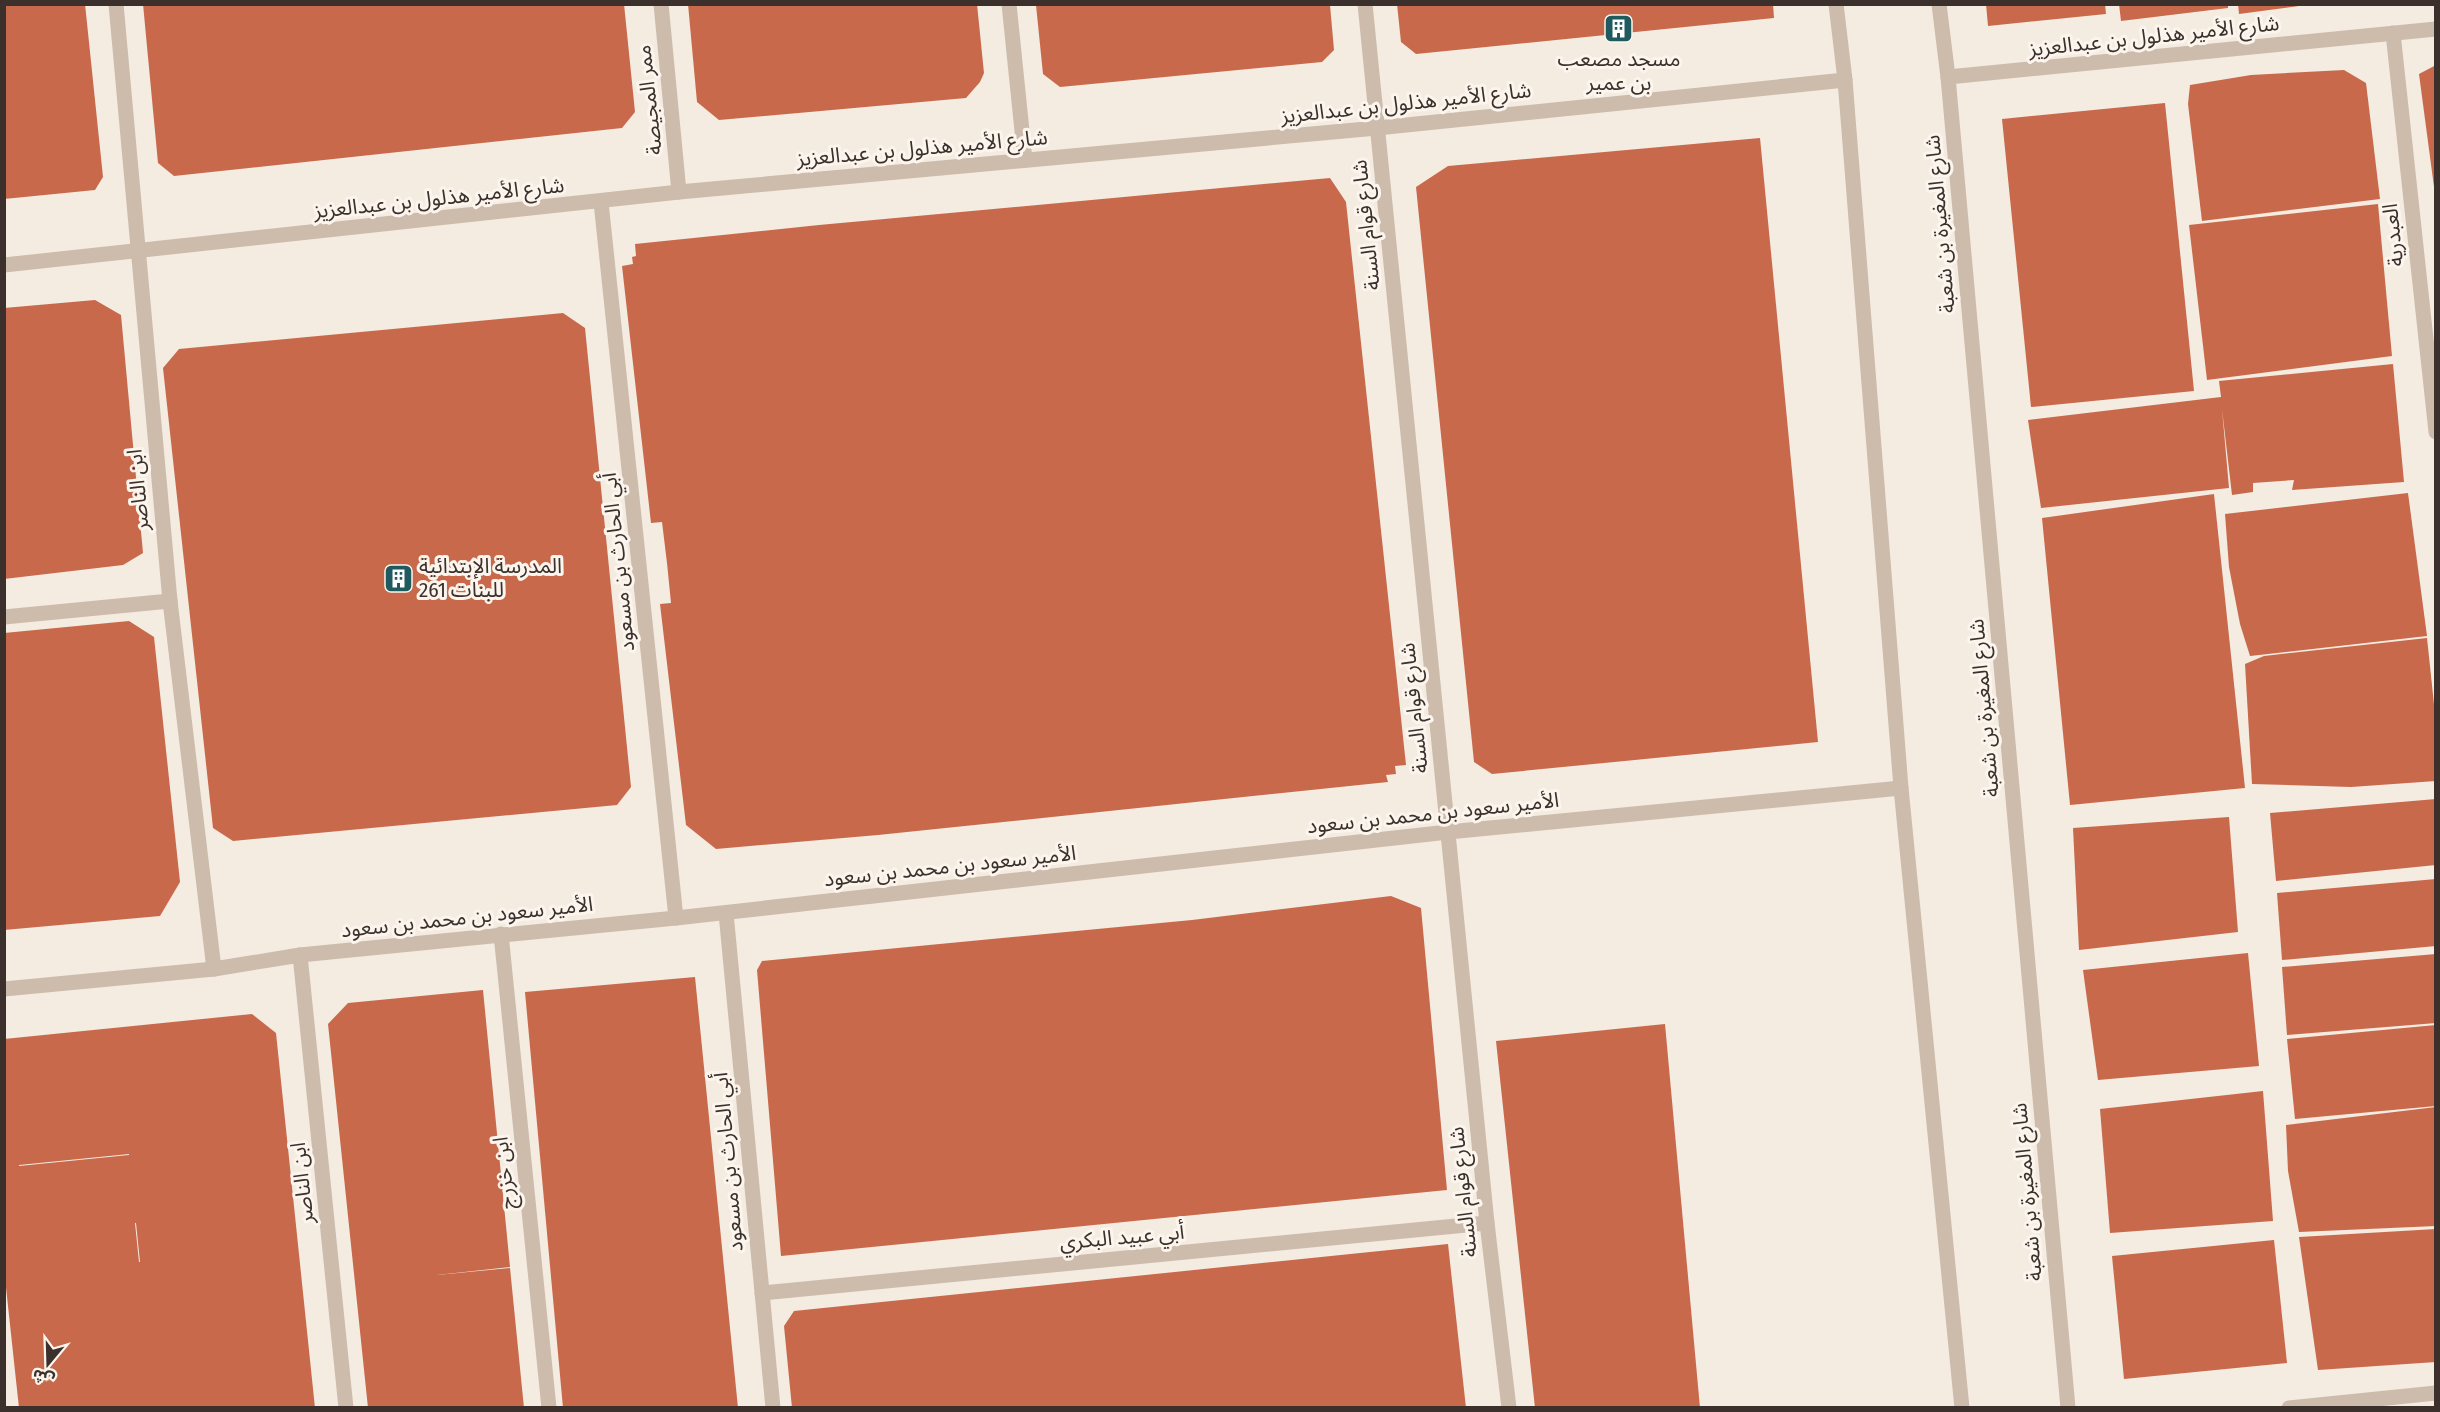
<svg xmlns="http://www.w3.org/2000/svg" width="2440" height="1412" viewBox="0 0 2440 1412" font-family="'Fira Sans Condensed','Noto Sans Arabic',sans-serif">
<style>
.building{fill:#c8694b;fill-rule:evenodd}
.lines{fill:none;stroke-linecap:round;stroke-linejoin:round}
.minor{stroke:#cdbbac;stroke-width:15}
.labels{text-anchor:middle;stroke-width:6;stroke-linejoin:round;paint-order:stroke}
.street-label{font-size:21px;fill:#3b302b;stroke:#fbf5ee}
.poi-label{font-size:21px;fill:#3b302b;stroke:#fbf5ee}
</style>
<rect width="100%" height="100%" fill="#f4ebe1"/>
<g class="building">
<path d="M4,4h81l18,173 -8,13 -91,9z"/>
<path d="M143,4h481l11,108 -13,16 -448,48 -16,-13z"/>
<path d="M688,4h289l7,69 -4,9 -14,16 -247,22 -22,-18z"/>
<path d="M1397,4h376l1,14 -358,36 -15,-12z"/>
<path d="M1986,4h119l1,10 -118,12z"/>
<path d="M2119,4h109v4l-107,13z"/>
<path d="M2238,4h61v2l-60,8z"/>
<path d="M1036,5h294l4,45 -12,12 -262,25 -17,-13z"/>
<path d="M2436,65v122h-2l-15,-113z"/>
<path d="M2344,70l22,13 14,116 -178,22 -14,-117 2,-19 61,-10z"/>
<path d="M2165,103l29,288 -163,16 -29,-288z"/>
<path d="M1760,138l58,604 -326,32 -18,-12 -58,-575 32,-21z"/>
<path d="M1330,178l16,24 60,563 -11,1 1,8 -10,1 2,7 -510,53 -162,14 -30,-24 -26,-221 11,-1 -4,-40 -5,-41 -11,1 -29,-257 11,-2 -1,-7 4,-1 -1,-12 184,-19z"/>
<path d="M2378,204l14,152 -185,24 -18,-155z"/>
<path d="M95,300l26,15 22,238 -20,12 -119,14v-271z"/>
<path d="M563,313l22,15 46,459 -14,18 -384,36 -20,-13 -50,-460 16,-19z"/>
<path d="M2393,364l11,118 -112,8 2,-10 -41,3v9l-21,3 -10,-86 7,79 -188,20 -13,-88 193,-23 -2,-16z"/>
<path d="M2408,493l19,143 -177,20 -10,-32 -11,-57 -4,-53z"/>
<path d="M2214,494l31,294 -175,17 -28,-287z"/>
<path d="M129,621l25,16 26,245 -20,34 -156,14v-297z"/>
<path d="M2427,638l9,85v58l-85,6 -99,-3 -7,-120 19,-8z"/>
<path d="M2436,799v66l-160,16 -6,-68z"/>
<path d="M2229,817l9,115 -159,18 -6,-122z"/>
<path d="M2436,879v67l-154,14 -5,-67z"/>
<path d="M1391,896l30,12 26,282 -666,66 -24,-286 5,-9 430,-41z"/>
<path d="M2248,953l11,113 -161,14 -15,-110z"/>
<path d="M2436,954v69l-149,12 -5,-68z"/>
<path d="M695,977l43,431h-175l-38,-416z"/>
<path d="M483,990l27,277 -73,8 73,-7 14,140h-156l-40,-384 20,-21z"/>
<path d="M252,1014l24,19 39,375h-296l-15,-139v-230zM129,1154v1l-110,11v-1zM135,1223h1l4,39h-1z"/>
<path d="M1665,1024l35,384h-165l-39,-367z"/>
<path d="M2436,1025v81l-141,13 -8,-80z"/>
<path d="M2263,1091l10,130 -163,12 -10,-124z"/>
<path d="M2436,1107v119l-137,6 -11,-61 -2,-46z"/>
<path d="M2436,1229v133l-118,8 -19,-133z"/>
<path d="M2274,1240l13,123 -163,16 -12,-123z"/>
<path d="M1448,1244l18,164h-674l-8,-82 10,-15z"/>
</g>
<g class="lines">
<g class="minor">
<path d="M116,4l54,597 44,368"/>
<path d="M661,4l18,188"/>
<path d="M1009,4l16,156"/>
<path d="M1365,4l122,1219 22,185"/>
<path d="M1836,4l9,76 56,708 61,620"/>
<path d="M1939,4l9,73 120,1331"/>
<path d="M2393,33l43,399"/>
<path d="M1948,77l488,-48"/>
<path d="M601,202l75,716"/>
<path d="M4,265l675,-73 698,-64 468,-48"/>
<path d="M4,617l166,-16"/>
<path d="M726,913l47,495"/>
<path d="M501,934l48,474"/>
<path d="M300,955l46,453"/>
<path d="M4,989l210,-20 86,-14 376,-37 772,-86 453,-44"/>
<path d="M762,1293l725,-70"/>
<path d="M2289,1408l147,-15"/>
</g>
</g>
<defs>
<symbol id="building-square" viewBox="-11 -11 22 22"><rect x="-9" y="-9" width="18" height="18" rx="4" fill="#1f5a5e" stroke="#fbf5ee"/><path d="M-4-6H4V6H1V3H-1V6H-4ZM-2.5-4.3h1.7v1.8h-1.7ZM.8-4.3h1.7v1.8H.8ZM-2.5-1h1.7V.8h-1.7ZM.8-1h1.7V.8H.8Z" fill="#fff"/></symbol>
</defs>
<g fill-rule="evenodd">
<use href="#building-square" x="1602" y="12" width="33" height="33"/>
<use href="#building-square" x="382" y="562" width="33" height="33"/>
</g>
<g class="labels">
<g class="street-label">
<text transform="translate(2154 36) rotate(-6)" y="7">شارع الأمير هذلول بن عبدالعزيز</text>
<text transform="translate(649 100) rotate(-96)" y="7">ممر المجيصة</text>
<text transform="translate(1406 103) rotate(-6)" y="7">شارع الأمير هذلول بن عبدالعزيز</text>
<text transform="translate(922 148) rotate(-5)" y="7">شارع الأمير هذلول بن عبدالعزيز</text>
<text transform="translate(439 198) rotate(-6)" y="7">شارع الأمير هذلول بن عبدالعزيز</text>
<text transform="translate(1940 224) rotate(-95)" y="7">شارع المغيرة بن شعبة</text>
<text transform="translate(1366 225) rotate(-96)" y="7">شارع قوام السنة</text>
<text transform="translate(2393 235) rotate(-96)" y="7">العبدرية</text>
<text transform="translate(138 490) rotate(-95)" y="7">ابن الناصر</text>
<text transform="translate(618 562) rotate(-96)" y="7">أبي الحارث بن مسعود</text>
<text transform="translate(1414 708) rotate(-96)" y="7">شارع قوام السنة</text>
<text transform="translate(1984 708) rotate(-95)" y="7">شارع المغيرة بن شعبة</text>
<text transform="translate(1433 813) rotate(-6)" y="7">الأمير سعود بن محمد بن سعود</text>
<text transform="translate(950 866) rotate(-6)" y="7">الأمير سعود بن محمد بن سعود</text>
<text transform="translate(467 917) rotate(-6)" y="7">الأمير سعود بن محمد بن سعود</text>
<text transform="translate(728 1162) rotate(-95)" y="7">أبي الحارث بن مسعود</text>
<text transform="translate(504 1173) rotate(-96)" y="7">ابن خزرج</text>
<text transform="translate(302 1183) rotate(-96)" y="7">ابن الناصر</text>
<text transform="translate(1463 1192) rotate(-96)" y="7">شارع قوام السنة</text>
<text transform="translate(2027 1192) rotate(-95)" y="7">شارع المغيرة بن شعبة</text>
<text transform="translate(1122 1237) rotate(-5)" y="7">أبي عبيد البكري</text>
</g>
<g class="poi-label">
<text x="1619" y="66">مسجد مصعب<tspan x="1619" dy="24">بن عمير</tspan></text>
<text x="419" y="573" text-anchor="start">المدرسة الإبتدائية<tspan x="419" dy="24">261 للبنات</tspan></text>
</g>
</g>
<rect width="2440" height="1412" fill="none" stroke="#3b302b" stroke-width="12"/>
<g transform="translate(48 1364) rotate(199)" stroke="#fbf5ee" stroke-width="4.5" paint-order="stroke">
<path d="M0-4.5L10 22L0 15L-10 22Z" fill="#3b302b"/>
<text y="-9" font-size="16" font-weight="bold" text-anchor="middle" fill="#3b302b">ش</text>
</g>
</svg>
